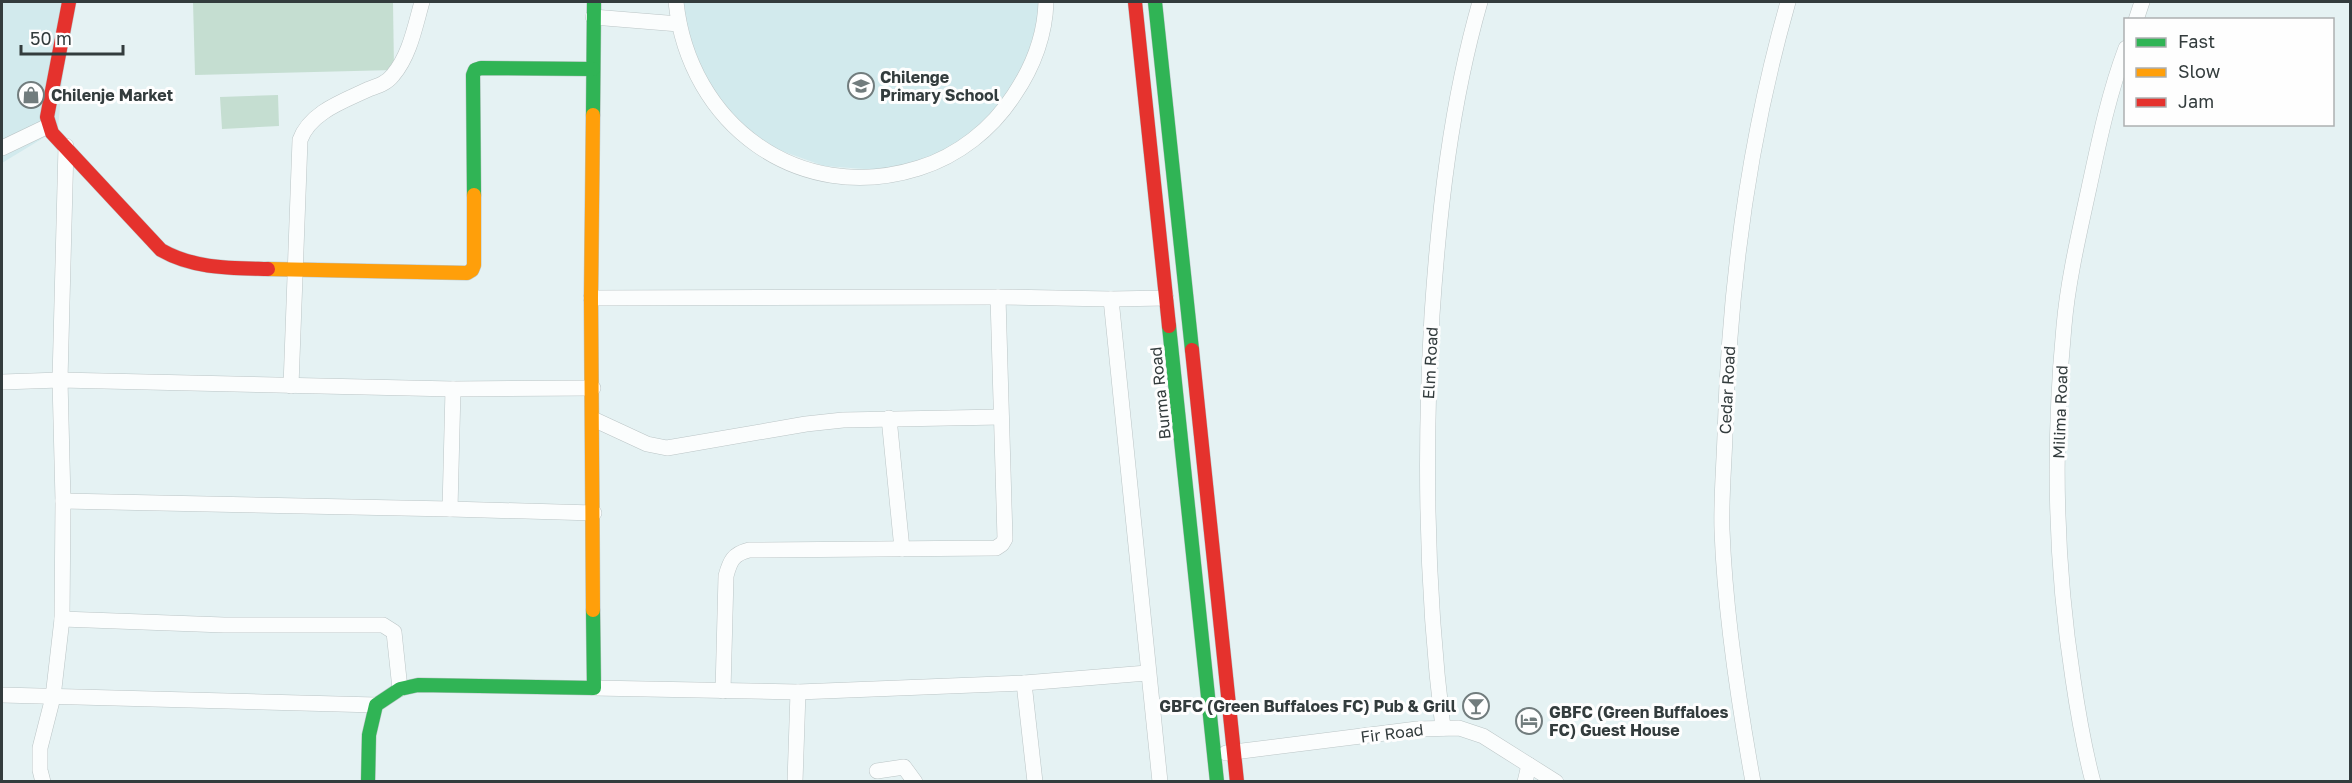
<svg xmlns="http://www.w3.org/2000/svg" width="2352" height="783" viewBox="0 0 2352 783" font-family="'Golos Text',sans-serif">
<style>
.built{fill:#d2eaed}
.grass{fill:#c5ded1}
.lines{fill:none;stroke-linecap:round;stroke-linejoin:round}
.street-casing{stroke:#bbc5c6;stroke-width:16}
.fast-casing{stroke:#bbc5c6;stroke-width:15}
.slow-casing{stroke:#bbc5c6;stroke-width:15}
.jam-casing{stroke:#bbc5c6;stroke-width:15}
.street{stroke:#fbfdfd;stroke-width:15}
.fast{stroke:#30b455;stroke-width:14}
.slow{stroke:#ff9f0a;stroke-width:14}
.jam{stroke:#e5322d;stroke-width:14}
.labels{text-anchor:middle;stroke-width:6;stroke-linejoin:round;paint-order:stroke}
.poi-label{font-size:16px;font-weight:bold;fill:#333c3d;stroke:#fefefe;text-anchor:start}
.street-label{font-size:16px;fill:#333c3d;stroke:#fefefe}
</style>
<rect width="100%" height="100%" fill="#e5f2f3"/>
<g class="built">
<path d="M2,2h74l-12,59 -6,68 -56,34z"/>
<path d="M677,2h369l-20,74 -75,80 -72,14 -55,-4 -62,-22 -57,-49z"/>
</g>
<g class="grass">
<path d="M193,2h200l1,68 -199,5z"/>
<path d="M278,95l1,31 -57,3 -2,-32z"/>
</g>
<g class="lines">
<defs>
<g id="street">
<path d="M676,2c13,122 122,204 243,166 39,-12 73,-39 95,-73 19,-28 31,-60 32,-93"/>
<path d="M593,17l86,7"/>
<path d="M2136,20l6,-18"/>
<path d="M2,148l46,-22"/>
<path d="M591,298l407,-1 113,2 55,-1"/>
<path d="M1111,299l49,483"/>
<path d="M2,382l58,-2 393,9 140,-1"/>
<path d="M291,386l9,-246c10,-28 44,-39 69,-51 9,-3 18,-6 24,-14 17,-20 22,-49 29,-73"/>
<path d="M453,389l-3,120 144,4"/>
<path d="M889,418l13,131"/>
<path d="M593,419l54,25 20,4 139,-24 37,-4 158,-3"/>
<path d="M63,501l387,8"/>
<path d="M62,619l162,6h159l11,7 6,57"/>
<path d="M1024,683l11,99"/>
<path d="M594,688l204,4 226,-9 123,-10"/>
<path d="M723,691l3,-115c4,-15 7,-22 23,-26l247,-2 6,-4 3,-5 -7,-242"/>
<path d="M2,695l374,10"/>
<path d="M1443,728c-17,-137 -19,-275 -11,-413 7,-105 19,-212 48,-313"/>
<path d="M1226,753l191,-24 42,-1 24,8 73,46"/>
<path d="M877,771l27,-4 11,15"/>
<path d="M43,782l-3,-12v-22l13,-51 9,-78 1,-118 -3,-121 6,-234"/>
<path d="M795,782l3,-90"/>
<path d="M1525,782l4,-17"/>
<path d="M1753,782c-15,-83 -28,-168 -31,-252 -1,-31 2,-64 3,-95 4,-146 23,-293 63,-433"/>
<path d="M2093,782c-9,-34 -15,-69 -20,-103 -18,-116 -20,-236 -9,-353 4,-46 15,-92 25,-138 10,-47 20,-95 37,-140"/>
</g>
<g id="fast">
<path d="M1155,2l37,348"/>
<path d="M593,115l1,-113"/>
<path d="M474,195l-1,-120 2,-5 6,-2 112,1"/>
<path d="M1169,326l48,456"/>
<path d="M368,782l1,-47 7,-30 24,-16 18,-4 176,3 -1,-78"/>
</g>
<g id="slow">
<path d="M593,115l-2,183 2,312"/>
<path d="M268,269l199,4 5,-3 2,-5v-70"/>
</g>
<g id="jam">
<path d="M69,2l-22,115 5,16 109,117c33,19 70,18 107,19"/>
<path d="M1135,2l34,324"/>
<path d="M1192,350l45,432"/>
</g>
</defs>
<use href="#street" class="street-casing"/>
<use href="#fast" class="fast-casing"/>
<use href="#slow" class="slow-casing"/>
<use href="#jam" class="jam-casing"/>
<use href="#street" class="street"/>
<use href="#fast" class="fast"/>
<use href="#slow" class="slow"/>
<use href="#jam" class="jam"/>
</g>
<defs>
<symbol id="school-ring" viewBox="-11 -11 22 22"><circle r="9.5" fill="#fefefe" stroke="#717c7d" stroke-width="1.5"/><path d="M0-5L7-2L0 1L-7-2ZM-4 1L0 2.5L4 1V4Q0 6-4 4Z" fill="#717c7d"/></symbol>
<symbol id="shop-ring" viewBox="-11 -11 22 22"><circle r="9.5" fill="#fefefe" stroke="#717c7d" stroke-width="1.5"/><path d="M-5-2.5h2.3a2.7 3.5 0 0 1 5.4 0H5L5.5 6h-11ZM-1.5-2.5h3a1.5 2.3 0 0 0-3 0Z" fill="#717c7d"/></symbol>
<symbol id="bar-ring" viewBox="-11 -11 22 22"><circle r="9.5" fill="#fefefe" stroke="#717c7d" stroke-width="1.5"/><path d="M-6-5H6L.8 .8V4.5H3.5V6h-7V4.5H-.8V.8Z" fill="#717c7d"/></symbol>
<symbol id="hotel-ring" viewBox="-11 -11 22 22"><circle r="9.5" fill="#fefefe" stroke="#717c7d" stroke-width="1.5"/><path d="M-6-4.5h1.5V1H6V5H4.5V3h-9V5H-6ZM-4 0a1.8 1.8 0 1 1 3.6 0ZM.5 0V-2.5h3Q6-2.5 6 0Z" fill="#717c7d"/></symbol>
</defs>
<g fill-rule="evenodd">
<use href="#school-ring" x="846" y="71" width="30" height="30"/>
<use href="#shop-ring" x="16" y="80" width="30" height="30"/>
<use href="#bar-ring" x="1461" y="691" width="30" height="30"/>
<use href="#hotel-ring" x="1514" y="706" width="30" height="30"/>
</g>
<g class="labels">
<g class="poi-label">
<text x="880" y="83">Chilenge<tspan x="880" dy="18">Primary School</tspan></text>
<text x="51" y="101">Chilenje Market</text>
<text x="1456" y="712" text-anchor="end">GBFC (Green Buffaloes FC) Pub &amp; Grill</text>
<text x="1549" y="718">GBFC (Green Buffaloes<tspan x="1549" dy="18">FC) Guest House</tspan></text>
</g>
<g class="street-label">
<text transform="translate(1430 363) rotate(-87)" y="6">Elm Road</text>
<text transform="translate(1727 390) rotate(-87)" y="6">Cedar Road</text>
<text transform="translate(1160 393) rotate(-96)" y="6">Burma Road</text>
<text transform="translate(2060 412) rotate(-88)" y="6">Milima Road</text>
<text transform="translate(1392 733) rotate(-7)" y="6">Fir Road</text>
</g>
</g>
<rect width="2352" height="783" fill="none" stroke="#333c3d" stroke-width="6"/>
<rect x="2124" y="18" width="210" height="108" fill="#fefefe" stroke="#adb0b1" stroke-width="1.5"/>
<rect x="2136" y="38" width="30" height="9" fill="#30b455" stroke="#adb0b1" stroke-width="1.5"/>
<text x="2178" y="48" font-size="18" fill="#333c3d">Fast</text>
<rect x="2136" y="68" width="30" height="9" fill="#ff9f0a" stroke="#adb0b1" stroke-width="1.5"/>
<text x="2178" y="78" font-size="18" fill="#333c3d">Slow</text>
<rect x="2136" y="98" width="30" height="9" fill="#e5322d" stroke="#adb0b1" stroke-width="1.5"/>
<text x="2178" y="108" font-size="18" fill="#333c3d">Jam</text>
<path d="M21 45v9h102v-9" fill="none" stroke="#333c3d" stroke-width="3"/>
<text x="30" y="45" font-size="18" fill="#333c3d" stroke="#fefefe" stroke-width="4.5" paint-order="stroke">50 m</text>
</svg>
